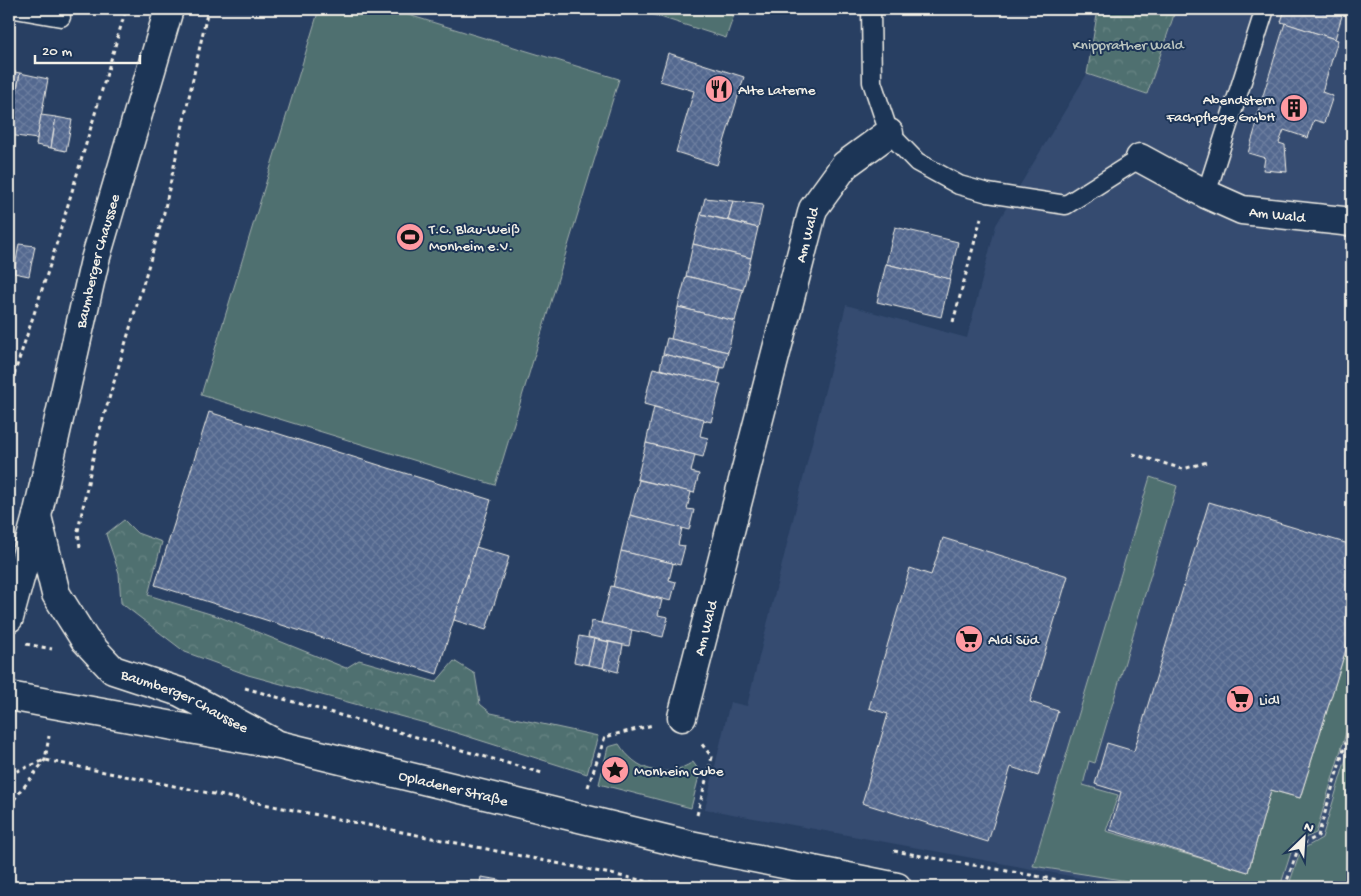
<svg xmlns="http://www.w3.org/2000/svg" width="1361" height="896" viewBox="0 0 1361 896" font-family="'Gochi Hand',sans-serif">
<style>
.built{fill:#354b70}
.green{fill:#4f7070;stroke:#a2b0ac}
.forest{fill:url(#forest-crowns);stroke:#a2b0ac}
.building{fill:url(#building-cross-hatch);stroke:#f4f1e8}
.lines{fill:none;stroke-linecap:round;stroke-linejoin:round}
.service-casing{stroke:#f4f1e8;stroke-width:21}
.minor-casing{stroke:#f4f1e8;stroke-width:31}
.tertiary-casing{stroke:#f4f1e8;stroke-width:31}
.path{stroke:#f4f1e8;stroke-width:3;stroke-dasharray:4 4;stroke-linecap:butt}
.service{stroke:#1d3557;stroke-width:18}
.minor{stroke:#1d3557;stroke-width:28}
.tertiary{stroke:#1d3557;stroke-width:28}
.labels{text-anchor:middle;stroke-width:4;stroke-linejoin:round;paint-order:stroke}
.park-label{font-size:15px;fill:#bac4be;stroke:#1d3557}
.poi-label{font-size:15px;fill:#f4f1e8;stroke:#1d3557;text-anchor:start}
.street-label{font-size:15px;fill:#f4f1e8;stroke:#1d3557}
</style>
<defs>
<pattern id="forest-crowns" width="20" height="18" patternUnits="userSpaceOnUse" patternTransform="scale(1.25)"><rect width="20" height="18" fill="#4f7070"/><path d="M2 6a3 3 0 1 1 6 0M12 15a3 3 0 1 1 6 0" fill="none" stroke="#698584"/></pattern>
<pattern id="building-cross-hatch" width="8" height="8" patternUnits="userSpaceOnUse" patternTransform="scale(1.25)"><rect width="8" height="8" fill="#53688f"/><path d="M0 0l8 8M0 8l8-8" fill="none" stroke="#6c7e9f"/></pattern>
</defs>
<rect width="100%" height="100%" fill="#283f62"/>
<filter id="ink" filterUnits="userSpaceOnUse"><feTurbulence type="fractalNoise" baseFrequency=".02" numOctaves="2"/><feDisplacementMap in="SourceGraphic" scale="10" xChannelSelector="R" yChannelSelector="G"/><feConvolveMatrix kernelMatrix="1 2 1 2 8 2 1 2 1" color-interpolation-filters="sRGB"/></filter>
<g filter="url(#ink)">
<path class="built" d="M1177,9h175v878h-222l-425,-78 25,-107 17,4 99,-401 121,33 29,-113 91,-151 60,20z"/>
<g class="green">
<path d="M319,9h70l230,70 -124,406 -294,-90z"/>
<path d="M635,9h101l-10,29z"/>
<path d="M1150,477l27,9 -82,277 -6,-2 -6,24 35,10 -12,36 142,41 23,-82 29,8 44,-143 8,3v55l-36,120 -22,10 -14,44h-114l-133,-21z"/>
<path d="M1352,739v148h-64l13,-37 21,-12z"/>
<path d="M619,744c17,27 46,36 74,18l7,10 -9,36 -92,-24 9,-37z"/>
</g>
<g class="forest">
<path d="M1098,9h78l-29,85 -60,-20z"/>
<path d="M124,520l13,13 25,9 -14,53 72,22 126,51 13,-8 77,22 18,-21 21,13 5,30 11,9 107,23 -11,38 -162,-51 -177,-48 -63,-23 -64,-49 -2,-30 -13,-39z"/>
</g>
<g class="building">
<path d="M1285,9h59l-9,30 -54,-17z"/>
<path d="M1285,23l53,17 -16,52 11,4 -9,27 -10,-3 -6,18 -24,-8 -5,13 6,2 2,27 -24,-2 2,-12 -17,-5 9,-30 -2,-1z"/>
<path d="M668,53l76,24 -27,88 -41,-13 18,-61 -34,-10z"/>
<path d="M9,71l11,2 -11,60z"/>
<path d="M20,73l28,6 -11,60 -28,-4z"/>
<path d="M41,115l15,2 -5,31 -15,-3z"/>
<path d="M56,117l16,3 -6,31 -15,-3z"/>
<path d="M705,198l28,3 -5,19 -27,-6z"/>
<path d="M733,201l30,4 -5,23 -30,-8z"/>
<path d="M701,214l57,14 -7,30 -58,-14z"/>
<path d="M895,227l63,15 -8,37 -64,-15z"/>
<path d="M19,244l16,2 -6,30 -15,-3z"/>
<path d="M693,244l58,14 -8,32 -57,-14z"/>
<path d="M886,264l64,15 -9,38 -64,-15z"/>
<path d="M686,276l57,14 -8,31 -57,-14z"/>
<path d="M678,307l57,14 -7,31 -57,-13z"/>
<path d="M667,338l61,14 -4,16 -61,-14z"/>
<path d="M663,354l58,14 -4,16 -57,-15z"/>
<path d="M653,368l68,16 -10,38 -67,-18z"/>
<path d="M654,407l50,12 -4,17 8,2 -5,19 -57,-14z"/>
<path d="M209,412l282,88 -54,174 -282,-89z"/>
<path d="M646,443l49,12 -4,17 8,2 -5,19 -57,-14z"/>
<path d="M639,480l52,12 -4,17 7,1 -5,20 -59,-15z"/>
<path d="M1209,502l143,43v85l-52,168 -29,-8 -23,82 -138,-42 11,-38 -26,-8 12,-41 27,8z"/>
<path d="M630,515l52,13 -4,17 7,1 -5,19 -59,-14z"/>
<path d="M943,538l125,38 -38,126 28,9 -20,65 -27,-9 -23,75 -126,-39 26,-89 -19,-6 41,-140 21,7z"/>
<path d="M476,547l33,10 -23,73 -32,-10z"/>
<path d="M621,551l51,12 1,1 -4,16 7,2 -5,19 -58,-14z"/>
<path d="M611,586l51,14 -4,15 10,2 -5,20 -62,-14z"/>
<path d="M592,621l40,9 -3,16 -41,-9z"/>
<path d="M579,636l15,3 -6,26 -14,-3z"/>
<path d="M594,639l15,3 -6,26 -15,-3z"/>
<path d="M609,642l14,3 -5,27 -15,-4z"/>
<path d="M481,877l19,3 -2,7h-19z"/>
</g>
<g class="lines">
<defs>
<g id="service">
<path d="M15,9l46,8"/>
<path d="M871,9l1,73 17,51 28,29 42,23 29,8 78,12 74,-47"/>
<path d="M1206,194l59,-185"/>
</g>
<g id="minor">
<path id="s1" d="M1140,158l66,36 36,16 110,12"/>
<path id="s2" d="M37,516l19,78 29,46 28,30 67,22 93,50"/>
<path id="s3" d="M682,717l131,-508 32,-44 44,-32"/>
</g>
<g id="tertiary">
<path id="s4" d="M9,618l28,-102 58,-256 74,-251"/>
<path id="s5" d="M9,696l270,49 411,100 207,42"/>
</g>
</defs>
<use href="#service" class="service-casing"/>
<use href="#minor" class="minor-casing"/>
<use href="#tertiary" class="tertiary-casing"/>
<g class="path">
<path d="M953,322l28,-104"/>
<path d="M9,390l42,-128 75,-253"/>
<path d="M1133,454l50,15 24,-7"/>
<path d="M80,547l-2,-16 19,-92 66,-222 45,-208"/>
<path d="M26,644l26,5"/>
<path d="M245,688l297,85"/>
<path d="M9,772l3,1 33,-13 630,127"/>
<path d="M9,779l3,-6"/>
<path d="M588,787l17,-50 48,-12"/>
<path d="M9,806l36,-46 4,-24"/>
<path d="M697,815l15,-58 -12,-15"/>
<path d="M894,851l204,36"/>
<path d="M1285,887l14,-41 19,-10 34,-114"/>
</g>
<use href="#service" class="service"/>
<use href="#minor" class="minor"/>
<use href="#tertiary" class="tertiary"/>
</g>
</g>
<defs>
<symbol id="restaurant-disc" viewBox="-11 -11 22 22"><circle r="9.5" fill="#ff9aa2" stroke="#1d3557"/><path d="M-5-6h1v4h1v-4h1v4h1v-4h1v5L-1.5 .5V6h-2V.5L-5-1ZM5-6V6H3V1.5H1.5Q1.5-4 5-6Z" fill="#111"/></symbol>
<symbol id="building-disc" viewBox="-11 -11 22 22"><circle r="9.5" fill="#ff9aa2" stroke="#1d3557"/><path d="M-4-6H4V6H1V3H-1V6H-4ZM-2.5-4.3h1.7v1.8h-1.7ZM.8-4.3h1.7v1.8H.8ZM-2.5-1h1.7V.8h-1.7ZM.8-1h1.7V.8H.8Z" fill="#111"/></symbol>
<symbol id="stadium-disc" viewBox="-11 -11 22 22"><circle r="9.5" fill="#ff9aa2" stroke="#1d3557"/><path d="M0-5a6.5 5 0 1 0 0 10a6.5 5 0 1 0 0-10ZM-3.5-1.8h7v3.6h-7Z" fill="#111"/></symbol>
<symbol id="supermarket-disc" viewBox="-11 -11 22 22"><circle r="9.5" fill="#ff9aa2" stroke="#1d3557"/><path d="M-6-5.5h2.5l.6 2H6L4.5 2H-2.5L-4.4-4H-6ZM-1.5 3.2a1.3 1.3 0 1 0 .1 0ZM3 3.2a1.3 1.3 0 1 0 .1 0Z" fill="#111"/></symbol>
<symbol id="sight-disc" viewBox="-11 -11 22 22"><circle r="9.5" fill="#ff9aa2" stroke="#1d3557"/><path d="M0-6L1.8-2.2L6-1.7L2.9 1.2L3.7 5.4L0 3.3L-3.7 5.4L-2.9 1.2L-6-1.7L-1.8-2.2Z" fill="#111"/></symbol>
</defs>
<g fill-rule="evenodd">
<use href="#restaurant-disc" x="703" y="73" width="32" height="32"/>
<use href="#building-disc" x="1278" y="92" width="32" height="32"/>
<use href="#stadium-disc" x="394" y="221" width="32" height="32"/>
<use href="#supermarket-disc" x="953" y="623" width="32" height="32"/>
<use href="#supermarket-disc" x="1224" y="683" width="32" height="32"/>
<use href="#sight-disc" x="599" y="754" width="32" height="32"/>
</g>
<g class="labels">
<g class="park-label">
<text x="1128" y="49">Knipprather Wald</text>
</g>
<g class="poi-label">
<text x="738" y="94">Alte Laterne</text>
<text x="1275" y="104" text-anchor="end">Abendstern<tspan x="1275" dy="17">Fachpflege GmbH</tspan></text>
<text x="429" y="233">T.C. Blau-Weiß<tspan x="429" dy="17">Monheim e.V.</tspan></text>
<text x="988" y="644">Aldi Süd</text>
<text x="1259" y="704">Lidl</text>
<text x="634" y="775">Monheim Cube</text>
</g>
<g class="street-label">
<text dy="5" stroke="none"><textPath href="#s1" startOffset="150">Am Wald</textPath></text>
<text dy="5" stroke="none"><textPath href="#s3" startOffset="498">Am Wald</textPath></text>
<text dy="5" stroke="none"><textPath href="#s4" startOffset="368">Baumberger Chaussee</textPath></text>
<text dy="5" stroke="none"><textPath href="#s3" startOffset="92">Am Wald</textPath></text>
<text dy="5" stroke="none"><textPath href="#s2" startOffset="254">Baumberger Chaussee</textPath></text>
<text dy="5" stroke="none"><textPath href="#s5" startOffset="454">Opladener Straße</textPath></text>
</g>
</g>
<rect width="1361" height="896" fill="none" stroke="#1d3557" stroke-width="30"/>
<rect x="15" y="15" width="1331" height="866" fill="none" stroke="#f4f1e8" stroke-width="2" filter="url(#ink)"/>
<g transform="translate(1304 838) rotate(25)" stroke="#1d3557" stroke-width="4" paint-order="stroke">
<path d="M0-4L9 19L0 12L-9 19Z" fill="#f4f1e8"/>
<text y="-8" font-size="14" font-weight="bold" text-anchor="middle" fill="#f4f1e8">N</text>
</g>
<path d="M35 55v8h105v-8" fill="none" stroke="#f4f1e8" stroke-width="2.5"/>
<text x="42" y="55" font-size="15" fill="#f4f1e8" stroke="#1d3557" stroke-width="4" paint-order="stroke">20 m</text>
</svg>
